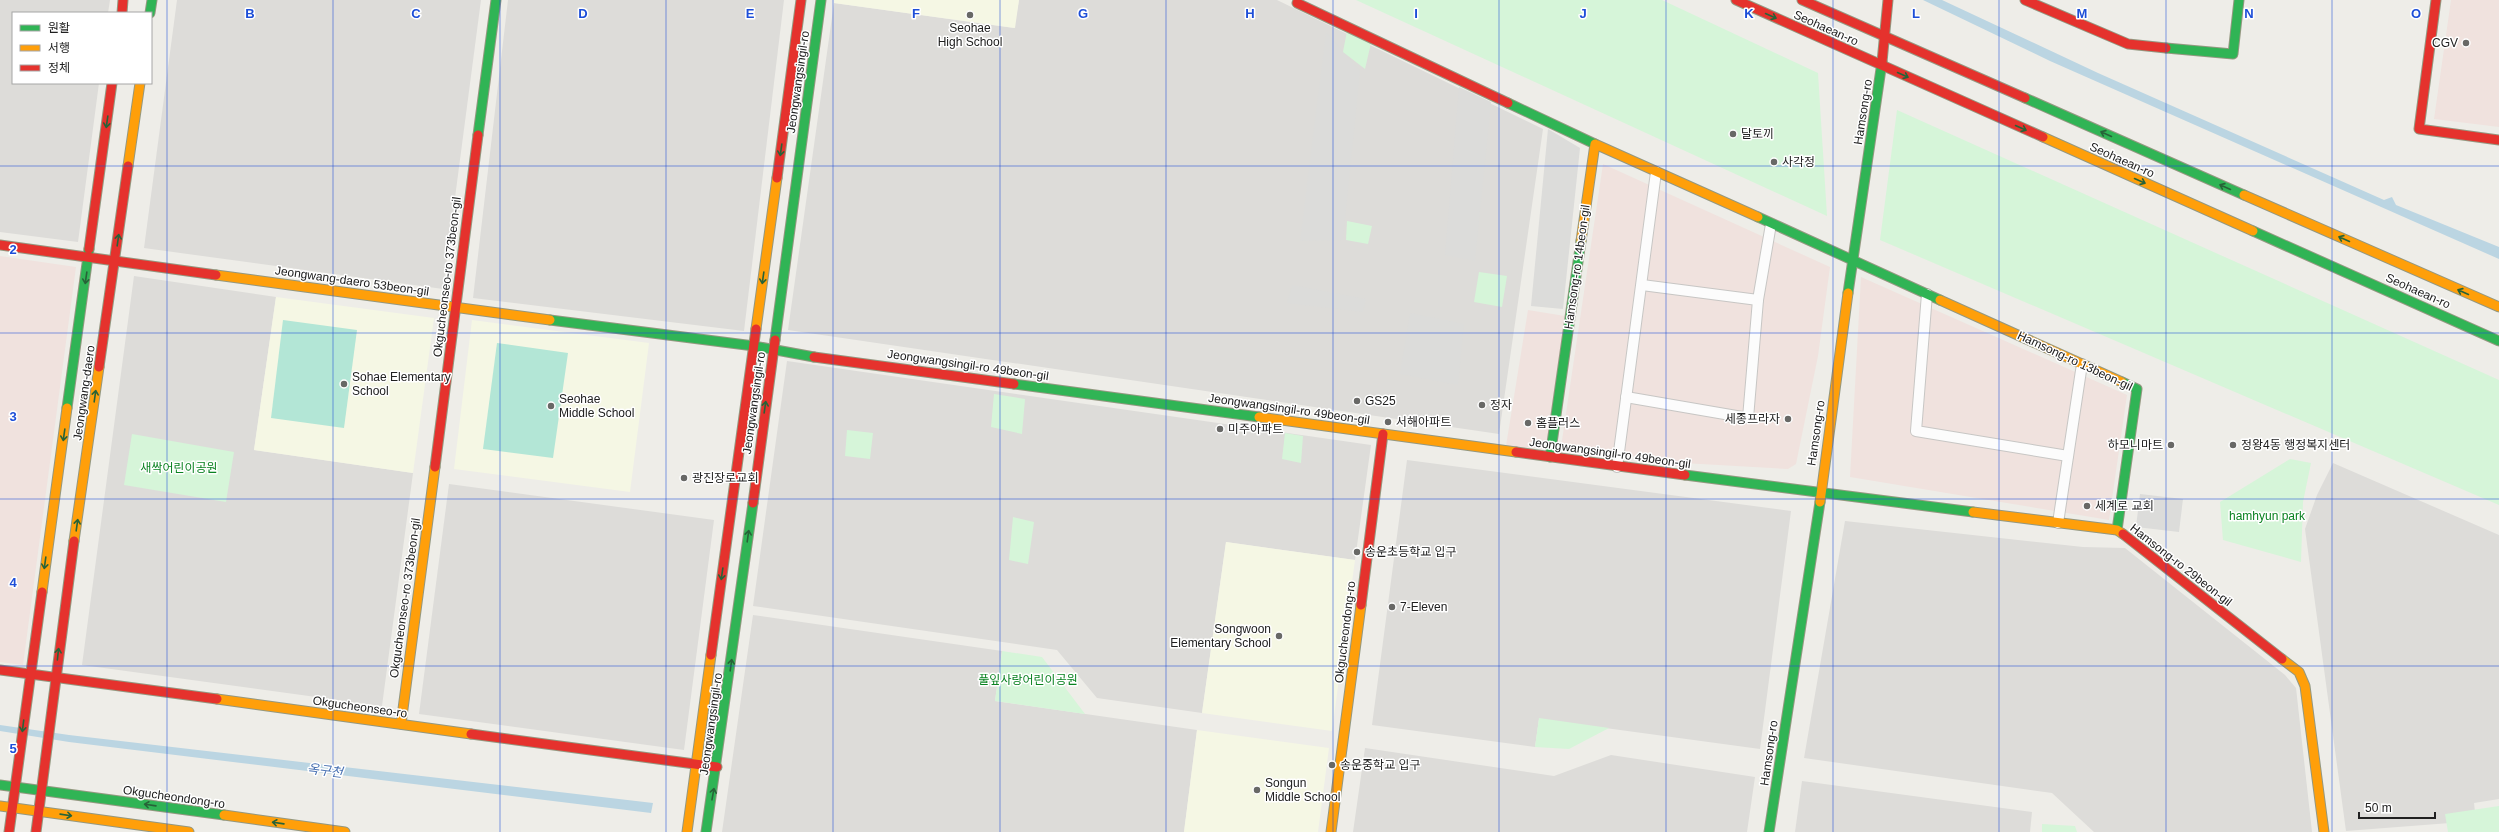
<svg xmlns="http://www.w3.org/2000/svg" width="2499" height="832" viewBox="0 0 2499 832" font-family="Arial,'Noto Sans KR',sans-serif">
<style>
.residential{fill:#dddcd9}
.commercial{fill:#f0e2de}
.education{fill:#f5f7e4}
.religious{fill:#dcdcda}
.park{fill:#d6f5d9}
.pitch{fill:#b3e6d6}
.water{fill:#bbd5e2}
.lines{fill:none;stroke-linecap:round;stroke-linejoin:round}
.street-casing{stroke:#c7c6c4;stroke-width:12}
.fast-casing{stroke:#949880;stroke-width:11}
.slow-casing{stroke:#949880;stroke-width:11}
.jam-casing{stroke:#949880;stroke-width:11}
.street{stroke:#fcfcfc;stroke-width:10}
.fast{stroke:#30b455;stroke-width:9}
.slow{stroke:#ff9f0a;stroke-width:9}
.jam{stroke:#e5322d;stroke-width:9}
.oneway{stroke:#276338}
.grid{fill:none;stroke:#1d4ed8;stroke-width:1;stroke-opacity:0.55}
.poi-dot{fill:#686866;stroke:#fff;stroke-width:1.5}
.labels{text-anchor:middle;stroke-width:3;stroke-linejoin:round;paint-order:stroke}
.poi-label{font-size:12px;fill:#202020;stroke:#fff;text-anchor:start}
.street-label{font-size:12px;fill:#202020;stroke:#fff}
.park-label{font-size:12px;fill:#0a8221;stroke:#fff}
.water-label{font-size:13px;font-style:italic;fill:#4971b2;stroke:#fff}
.grid-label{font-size:13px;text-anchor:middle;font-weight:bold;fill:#1d4ed8;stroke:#fff;stroke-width:3;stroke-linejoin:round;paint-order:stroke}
</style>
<rect width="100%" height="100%" fill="#eeede8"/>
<g class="residential">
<path d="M0,0h110l-2,13h-95v70h86l-21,159 -78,-10z"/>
<path d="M177,0h304l-38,289 -299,-41z"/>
<path d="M508,0h276l-40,331 -271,-33z"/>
<path d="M1019,0h258l266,129 -44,305 -711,-104 46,-327 180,25z"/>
<path d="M134,276l142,21 -22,153 159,23 -31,233 -300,-41z"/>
<path d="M787,361l584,84 -16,115 -129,-18 -24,171 -105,-15 -40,-48 -304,-44z"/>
<path d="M1407,460l384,51 -31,238 -221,-30 -4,28 -163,-22z"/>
<path d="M2333,463l166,72v264l-25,4 2,18 -130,10 -41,-302 12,-34z"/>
<path d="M449,484l265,36 -30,230 -265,-36z"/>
<path d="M1845,521l238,26 42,1 160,127 11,13 16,144h-218l-42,-39 -248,-35z"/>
<path d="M753,615l249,36 -7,50 202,29 -13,102h-462z"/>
<path d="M1365,748l189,28 57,-21 144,22 -8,55h-394z"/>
<path d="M1802,781l230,31 -2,20h-235z"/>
</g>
<g class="commercial">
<path d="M2451,0h48v127l-65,-8z"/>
<path d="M1603,164l227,103 -12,89 -22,108 -8,5 -105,-6 -122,-16z"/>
<path d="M0,256l76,11 -53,398 -23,-3z"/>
<path d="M1861,277l266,118 -18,125 -259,-43z"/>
<path d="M1528,310l37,6 -19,133 -40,-3z"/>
</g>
<g class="education">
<path d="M834,0h185l-4,28 -181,-25z"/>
<path d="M276,297l158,21 -21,155 -159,-23z"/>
<path d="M472,320l177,23 -19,149 -176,-23z"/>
<path d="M1226,542l129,18 -23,171 -130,-18z"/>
<path d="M1197,730l132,18 -11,84h-134z"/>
</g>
<g class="religious">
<path d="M1326,32l34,39 -17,169 -43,1z"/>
<path d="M1459,87l32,15 -16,159 -30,-6z"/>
<path d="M1548,129l32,19 -17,161 -32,-3z"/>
<path d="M1292,285l74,14 -3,13 -76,-9z"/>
<path d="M1410,313l54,11 -6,61 -58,-11z"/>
<path d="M2140,494l43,5 -4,33 -43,-5z"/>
</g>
<g class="park">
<path d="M1356,0h306l156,73 9,143z"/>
<path d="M1347,31l24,12 -6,26 -22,-17z"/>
<path d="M1897,110l602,270v125l-619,-265z"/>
<path d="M1347,221l25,5 -4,18 -22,-4z"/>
<path d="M1479,272l28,4 -5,31 -28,-5z"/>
<path d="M994,394l31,5 -3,35 -31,-7z"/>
<path d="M847,430l26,3 -3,26 -25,-3z"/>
<path d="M1285,433l18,3 -2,27 -19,-4z"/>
<path d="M132,434l102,18 -8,50 -102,-17z"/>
<path d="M2290,459l21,4 -8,39 -2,60 -78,-22 -3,-38z"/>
<path d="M1013,517l21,5 -6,42 -19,-4z"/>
<path d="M1002,651l40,6 43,57 -90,-13z"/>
<path d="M1539,718l70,10 -40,21 -34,-2z"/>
<path d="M2499,806v26h-51l-3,-18z"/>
<path d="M2042,824l33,2 2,6h-35z"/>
</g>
<g class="pitch">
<path d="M283,320l74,10 -13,98 -73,-10z"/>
<path d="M497,343l71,10 -15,105 -70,-9z"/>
</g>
<g class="water">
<path d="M1923,0h19l156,73 286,127 8,-3 4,8 103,42v12l-449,-198z"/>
<path d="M0,725l69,10 584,68 -2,10 -582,-71 -69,-11z"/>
</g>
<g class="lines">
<defs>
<g id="street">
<path d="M1642,285l116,15"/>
<path d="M1927,294l-11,137 152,25"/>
<path d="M1626,397l122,21 10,-118 13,-76"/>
<path d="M1617,467l39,-295"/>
<path d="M2058,523l24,-159"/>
</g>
<g id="fast">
<path d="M150,13l2,-13"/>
<path d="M2166,48l67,6 6,-54"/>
<path d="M2025,98l219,97"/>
<path d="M1508,103l87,41"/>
<path d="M478,135l18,-135"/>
<path d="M1758,217l182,83"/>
<path d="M2253,231l246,110"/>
<path d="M1848,293l34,-231"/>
<path d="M550,320l204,26 60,11"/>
<path d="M775,340l46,-340"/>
<path d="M1014,384l245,33"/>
<path d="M67,408l22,-159"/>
<path d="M1550,457l31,-216"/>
<path d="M1685,475l288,37"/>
<path d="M2117,530l20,-141 -15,-7"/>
<path d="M0,785l224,30"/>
<path d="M706,832l47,-329"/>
<path d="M1769,832l51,-330"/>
</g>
<g id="slow">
<path d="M2043,137l210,94"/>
<path d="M128,166l12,-83"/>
<path d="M2244,195l255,112"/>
<path d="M1581,241l14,-97 163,73"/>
<path d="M216,275l334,45"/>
<path d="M1940,300l182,82"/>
<path d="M756,329l21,-151"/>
<path d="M1259,417l257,35"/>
<path d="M1820,502l28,-209"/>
<path d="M1973,512l144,18 6,4"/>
<path d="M74,541l25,-174"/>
<path d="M42,592l25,-184"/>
<path d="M2282,659l17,13 6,14 19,146"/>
<path d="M217,699l254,35"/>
<path d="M401,724l34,-257"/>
<path d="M0,806l189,26"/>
<path d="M224,815l121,17"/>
<path d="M687,832l24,-177"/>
<path d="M1331,832l30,-227"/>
</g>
<g id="jam">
<path d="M1736,0l307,137"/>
<path d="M1802,0l223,98"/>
<path d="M2025,0l103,44 38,4"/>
<path d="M2436,0l-17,129 80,11"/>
<path d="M1297,3l211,100"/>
<path d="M122,13l1,-13"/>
<path d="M1882,62l6,-62"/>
<path d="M777,178l24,-178"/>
<path d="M0,245l216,30"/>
<path d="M89,249l23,-166"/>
<path d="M814,357l200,27"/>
<path d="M99,367l29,-201"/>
<path d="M1516,452l169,23"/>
<path d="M435,467l43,-332"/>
<path d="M753,503l22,-163"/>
<path d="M2123,534l159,125"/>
<path d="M1361,605l22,-171"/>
<path d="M711,655l45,-326"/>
<path d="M0,670l217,29"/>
<path d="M471,734l246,33"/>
<path d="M9,832l33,-240"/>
<path d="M36,832l38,-291"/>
</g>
</defs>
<use href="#street" class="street-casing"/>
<use href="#fast" class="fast-casing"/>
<use href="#slow" class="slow-casing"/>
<use href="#jam" class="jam-casing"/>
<use href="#street" class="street"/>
<use href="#fast" class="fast"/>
<use href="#slow" class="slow"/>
<use href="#jam" class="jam"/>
</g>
<defs><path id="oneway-shaft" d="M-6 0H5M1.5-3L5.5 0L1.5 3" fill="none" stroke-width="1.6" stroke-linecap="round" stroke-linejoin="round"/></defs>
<g class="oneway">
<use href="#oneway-shaft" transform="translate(1771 16) rotate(24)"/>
<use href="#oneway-shaft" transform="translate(1903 75) rotate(24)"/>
<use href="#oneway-shaft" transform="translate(107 122) rotate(98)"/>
<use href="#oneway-shaft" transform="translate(2021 128) rotate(24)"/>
<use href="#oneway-shaft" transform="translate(2106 134) rotate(-156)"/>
<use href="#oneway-shaft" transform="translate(781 150) rotate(98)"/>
<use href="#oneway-shaft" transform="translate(2140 181) rotate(24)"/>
<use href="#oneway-shaft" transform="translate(2225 187) rotate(-156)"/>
<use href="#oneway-shaft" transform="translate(2344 239) rotate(-156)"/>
<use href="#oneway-shaft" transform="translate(118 240) rotate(-82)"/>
<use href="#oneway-shaft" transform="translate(86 278) rotate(98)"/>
<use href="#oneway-shaft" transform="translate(763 278) rotate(98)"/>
<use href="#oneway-shaft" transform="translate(2463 292) rotate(-156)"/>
<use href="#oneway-shaft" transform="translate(95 396) rotate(-82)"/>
<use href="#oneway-shaft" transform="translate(765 407) rotate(-82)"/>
<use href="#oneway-shaft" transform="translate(64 435) rotate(98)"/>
<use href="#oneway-shaft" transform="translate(77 525) rotate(-82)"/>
<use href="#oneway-shaft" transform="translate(748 536) rotate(-82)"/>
<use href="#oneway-shaft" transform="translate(45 563) rotate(98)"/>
<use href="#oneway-shaft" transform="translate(722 574) rotate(98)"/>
<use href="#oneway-shaft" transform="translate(58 654) rotate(-84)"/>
<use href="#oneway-shaft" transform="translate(731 665) rotate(-82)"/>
<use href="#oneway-shaft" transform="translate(23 726) rotate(97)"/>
<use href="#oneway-shaft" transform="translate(713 794) rotate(-80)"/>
<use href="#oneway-shaft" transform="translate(150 805) rotate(-172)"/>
<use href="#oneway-shaft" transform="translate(66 815) rotate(8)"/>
<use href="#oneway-shaft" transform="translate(278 823) rotate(-172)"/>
</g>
<path class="grid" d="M167,0v832M333,0v832M500,0v832M666,0v832M833,0v832M1000,0v832M1166,0v832M1333,0v832M1499,0v832M1666,0v832M1833,0v832M1999,0v832M2166,0v832M2332,0v832M0,166h2499M0,333h2499M0,499h2499M0,666h2499"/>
<g class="poi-dot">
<circle cx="970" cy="15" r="4"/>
<circle cx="2466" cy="43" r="4"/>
<circle cx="1733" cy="134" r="4"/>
<circle cx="1774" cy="162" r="4"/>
<circle cx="344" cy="384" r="4"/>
<circle cx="1357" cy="401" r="4"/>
<circle cx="1482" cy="405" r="4"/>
<circle cx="551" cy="406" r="4"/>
<circle cx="1788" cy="419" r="4"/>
<circle cx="1388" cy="422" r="4"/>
<circle cx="1528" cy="423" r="4"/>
<circle cx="1220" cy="429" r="4"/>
<circle cx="2171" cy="445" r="4"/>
<circle cx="2233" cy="445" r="4"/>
<circle cx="684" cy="478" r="4"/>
<circle cx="2087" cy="506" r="4"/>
<circle cx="1357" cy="552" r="4"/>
<circle cx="1392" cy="607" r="4"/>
<circle cx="1279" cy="636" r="4"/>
<circle cx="1332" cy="765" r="4"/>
<circle cx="1257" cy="790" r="4"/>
</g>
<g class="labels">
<g class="poi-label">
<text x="970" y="32" text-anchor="middle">Seohae<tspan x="970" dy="14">High School</tspan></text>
<text x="2458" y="47" text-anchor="end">CGV</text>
<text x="1741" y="138">달토끼</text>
<text x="1782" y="166">사각정</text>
<text x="352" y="381">Sohae Elementary<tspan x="352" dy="14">School</tspan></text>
<text x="559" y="403">Seohae<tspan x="559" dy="14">Middle School</tspan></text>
<text x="1365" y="405">GS25</text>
<text x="1490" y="409">정자</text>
<text x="1780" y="423" text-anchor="end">세종프라자</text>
<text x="1396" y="426">서해아파트</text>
<text x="1536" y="427">홈플러스</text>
<text x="1228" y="433">미주아파트</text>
<text x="2163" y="449" text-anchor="end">하모니마트</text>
<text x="2241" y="449">정왕4동 행정복지센터</text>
<text x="692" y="482">광진장로교회</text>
<text x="2095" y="510">세계로 교회</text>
<text x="1365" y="556">송운초등학교 입구</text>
<text x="1400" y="611">7-Eleven</text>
<text x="1271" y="633" text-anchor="end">Songwoon<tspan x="1271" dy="14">Elementary School</tspan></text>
<text x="1340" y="769">송운중학교 입구</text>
<text x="1265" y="787">Songun<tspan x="1265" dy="14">Middle School</tspan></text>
</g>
<g class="street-label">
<text transform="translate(1826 28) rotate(24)" y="4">Seohaean-ro</text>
<text transform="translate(798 82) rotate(-82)" y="4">Jeongwangsingil-ro</text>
<text transform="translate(1863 112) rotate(-81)" y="4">Hamsong-ro</text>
<text transform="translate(2122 160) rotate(24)" y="4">Seohaean-ro</text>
<text transform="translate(1577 267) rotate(-82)" y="4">Hamsong-ro 14beon-gil</text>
<text transform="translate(447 277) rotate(-83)" y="4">Okgucheonseo-ro 373beon-gil</text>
<text transform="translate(352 281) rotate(8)" y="4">Jeongwang-daero 53beon-gil</text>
<text transform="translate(2418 291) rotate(24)" y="4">Seohaean-ro</text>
<text transform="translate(2075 361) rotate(25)" y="4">Hamsong-ro 13beon-gil</text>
<text transform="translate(968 365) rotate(8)" y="4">Jeongwangsingil-ro 49beon-gil</text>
<text transform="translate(84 393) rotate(-82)" y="4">Jeongwang-daero</text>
<text transform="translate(754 403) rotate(-82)" y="4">Jeongwangsingil-ro</text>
<text transform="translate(1289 409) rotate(8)" y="4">Jeongwangsingil-ro 49beon-gil</text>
<text transform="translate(1816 433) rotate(-82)" y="4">Hamsong-ro</text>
<text transform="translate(1610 453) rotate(8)" y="4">Jeongwangsingil-ro 49beon-gil</text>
<text transform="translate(2181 565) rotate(38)" y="4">Hamsong-ro 29beon-gil</text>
<text transform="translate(405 598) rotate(-82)" y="4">Okgucheonseo-ro 373beon-gil</text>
<text transform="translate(1345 632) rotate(-83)" y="4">Okgucheondong-ro</text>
<text transform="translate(360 707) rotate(8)" y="4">Okgucheonseo-ro</text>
<text transform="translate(711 724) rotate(-82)" y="4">Jeongwangsingil-ro</text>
<text transform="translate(1769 753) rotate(-82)" y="4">Hamsong-ro</text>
<text transform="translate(174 797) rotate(8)" y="4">Okgucheondong-ro</text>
</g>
<g class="park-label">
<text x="179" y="472">새싹어린이공원</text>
<text x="2267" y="520">hamhyun park</text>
<text x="1028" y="684">풀잎사랑어린이공원</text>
</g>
<g class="water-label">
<text transform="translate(325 770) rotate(7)" y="5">옥구천</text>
</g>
</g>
<g class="grid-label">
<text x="250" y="18">B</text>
<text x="416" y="18">C</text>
<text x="583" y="18">D</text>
<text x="750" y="18">E</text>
<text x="916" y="18">F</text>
<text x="1083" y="18">G</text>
<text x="1250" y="18">H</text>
<text x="1416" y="18">I</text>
<text x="1583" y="18">J</text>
<text x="1749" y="18">K</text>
<text x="1916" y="18">L</text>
<text x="2082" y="18">M</text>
<text x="2249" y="18">N</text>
<text x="2416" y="18">O</text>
<text x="13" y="254">2</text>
<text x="13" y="421">3</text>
<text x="13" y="587">4</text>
<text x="13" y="753">5</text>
</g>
<rect x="12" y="12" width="140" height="72" fill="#ffffff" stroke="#a6a6a6"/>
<rect x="20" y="25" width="20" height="6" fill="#30b455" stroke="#a6a6a6"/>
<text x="48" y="32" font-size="12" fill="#202020">원활</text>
<rect x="20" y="45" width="20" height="6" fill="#ff9f0a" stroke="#a6a6a6"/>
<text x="48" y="52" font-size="12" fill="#202020">서행</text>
<rect x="20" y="65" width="20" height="6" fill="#e5322d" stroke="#a6a6a6"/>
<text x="48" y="72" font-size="12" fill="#202020">정체</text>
<path d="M2359 812v6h76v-6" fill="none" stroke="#202020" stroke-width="2"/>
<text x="2365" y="812" font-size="12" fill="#202020" stroke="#ffffff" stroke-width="3" paint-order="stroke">50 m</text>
</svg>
